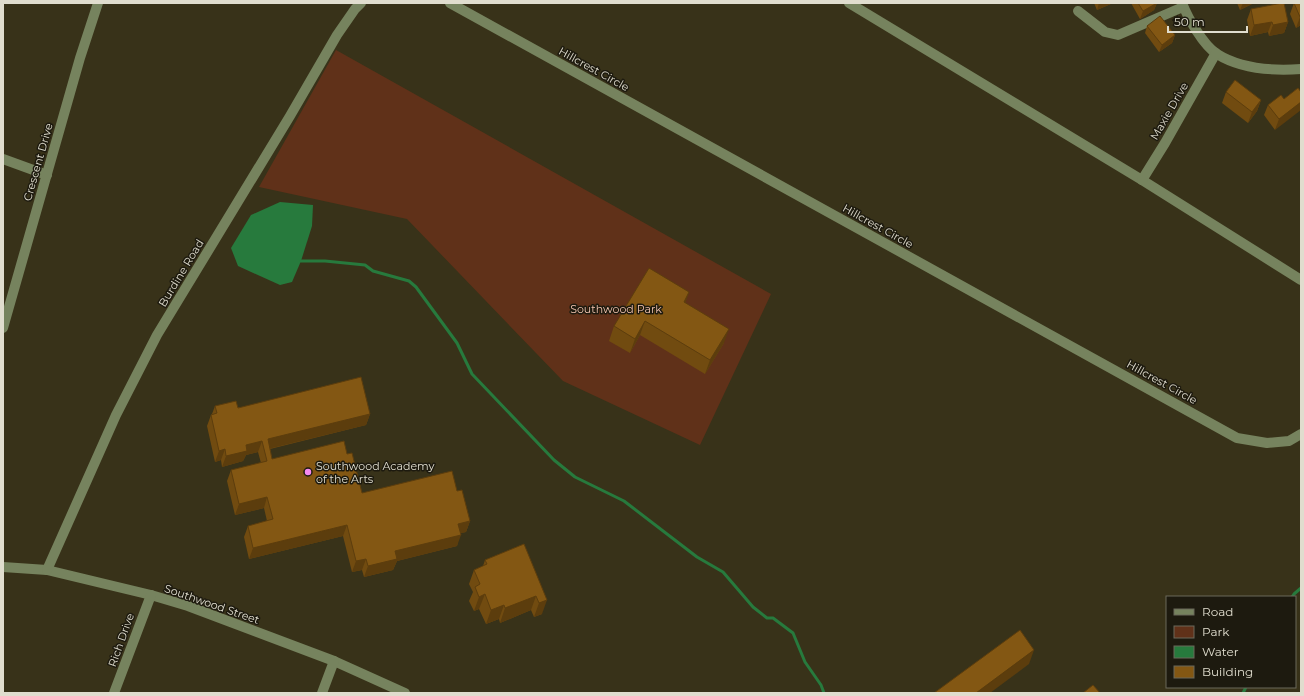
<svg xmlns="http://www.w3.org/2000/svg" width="1304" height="696" viewBox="0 0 1304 696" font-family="Montserrat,sans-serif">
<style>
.green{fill:#603119}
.water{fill:#277a3d}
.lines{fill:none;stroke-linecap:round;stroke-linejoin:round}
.stream{stroke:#277a3d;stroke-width:3}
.minor{stroke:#76835e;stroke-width:10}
.wall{fill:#714b10}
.shaded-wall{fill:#5c3d0d}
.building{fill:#835713;stroke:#5c3d0d}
.poi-dot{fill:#f589ef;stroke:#1d1a0f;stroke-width:1.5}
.labels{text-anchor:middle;stroke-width:3;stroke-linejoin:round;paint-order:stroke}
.street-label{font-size:11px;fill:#e0ddce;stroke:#1d1a0f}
.park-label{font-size:11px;fill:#f4c5b0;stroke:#1d1a0f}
.poi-label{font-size:11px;fill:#e0ddce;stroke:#1d1a0f;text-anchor:start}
</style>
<rect width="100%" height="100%" fill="#383219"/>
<path class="green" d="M336,50l435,244 -71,151 -137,-64 -156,-162 -148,-32z"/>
<path class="water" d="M280,202l33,3 -1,21 -11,35 -9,21 -12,3 -42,-19 -7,-18 20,-33z"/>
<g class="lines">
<g class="stream">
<path d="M301,261h24l40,4 8,6 36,10 7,6 41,56 15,31 82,86 21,17 49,24 73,56 26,15 30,35 14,11h6l20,15 12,29 16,23 3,8"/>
<path d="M1292,597l2,-3 7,-6"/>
<path d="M1243,693l3,-6"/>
</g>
<g class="minor">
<path d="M450,3l787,435 30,5 22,-2 12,-7"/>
<path d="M849,3l293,177 159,100"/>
<path d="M1182,3c6,15 21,42 35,51 24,15 56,17 84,15"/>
<path d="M1078,11l27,21 13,3 65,-28"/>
<path d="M3,159l44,16"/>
<path d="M1142,180l23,-37 51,-90"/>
<path d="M3,328l77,-270 18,-55"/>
<path d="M3,567l44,3 104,25 37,11 146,55 71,32"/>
<path d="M47,570l69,-155 41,-80 133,-219 47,-81 18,-26 6,-6"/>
<path d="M114,693l37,-98"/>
<path d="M322,693l12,-32"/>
</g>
</g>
<g class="wall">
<path d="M1094,3h19l-16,7z"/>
<path d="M1131,3h26l-3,7 -14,9z"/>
<path d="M1237,3h17l-14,7z"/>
<path d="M1294,3h7v22l-5,3 -6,-14z"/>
<path d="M1251,9l37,13 -4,11 -15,3 -1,-4 -18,4 -3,-16z"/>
<path d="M1147,26l28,9 -3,8 -13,9 -14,-19z"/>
<path d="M1298,88l-23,42 -11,-15 4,-10 16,-6z"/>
<path d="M1226,92l35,8 -4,11 -9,12 -26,-20z"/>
<path d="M689,292l-4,11 39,40 -19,31 -65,-39 -10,18 -21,-12 5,-15z"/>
<path d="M215,406l155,8 -4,11 -96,24 2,10 75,-5 15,39 95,-2 13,30 -4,11 -6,1 -3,13 -60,15 -4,9 -29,7 -2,-7 -10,2 -9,-36 -94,23 -5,-22 4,-11 19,-5 -3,-13 -29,7 -8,-34 4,-11 30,-7 -3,-11 -12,3 -3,6 -21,6 -1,-7 -6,2 -8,-36 4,-11 1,-1z"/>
<path d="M524,544l18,70 -8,3 -3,-7 -31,13 -1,-4 -13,5 -7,-15 -5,2 -5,-10 4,-9 -4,-8 5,-14 9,-4 2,-6z"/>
</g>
<g class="shaded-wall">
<path d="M1099,3h14l-16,7z"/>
<path d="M1157,3l-3,7 -14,9 3,-8z"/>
<path d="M1243,3h11l-14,7z"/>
<path d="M1301,16v9l-5,3 4,-11z"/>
<path d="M1272,22l-4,10 -18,4 4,-11z"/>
<path d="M1288,22l-4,11 -15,3 4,-11z"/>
<path d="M1175,35l-3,8 -13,9 3,-7z"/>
<path d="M1261,100l-4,11 -9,12 4,-11z"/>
<path d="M1301,102v8l-26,20 4,-11z"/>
<path d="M689,292l-5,15v-5z"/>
<path d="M645,321l-5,14 -10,18 5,-14z"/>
<path d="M729,329l-5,14 -19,31 5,-14z"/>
<path d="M370,414l-4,11 -102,25 4,-11z"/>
<path d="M262,441l-4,11 -12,3 -3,6 -21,6 4,-11 20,-11z"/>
<path d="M225,449l-4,11 -6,2 4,-11z"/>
<path d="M267,497l-3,11 -29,7 4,-11z"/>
<path d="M470,521l-4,11 -12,3 4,-11z"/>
<path d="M347,525l-4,11 -94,23 4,-11z"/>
<path d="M461,535l-4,11 -60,15 -4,9 -29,7 4,-11 27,-15z"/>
<path d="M366,559l-4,11 -10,2 4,-11z"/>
<path d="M485,594l-6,15 -5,2 5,-14z"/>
<path d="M536,596l-5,14 -31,13 5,-15z"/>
<path d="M547,600l-5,14 -8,3 5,-14z"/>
<path d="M504,605l-5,14 -13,5 5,-14z"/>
<path d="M1034,650l-5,14 -39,29h-14z"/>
</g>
<g class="building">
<path d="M1138,3h19l-14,8z"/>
<path d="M1282,3h2l4,19 -15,3 -1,-3 -18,3 -3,-16z"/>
<path d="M1294,3h7v13l-1,1z"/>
<path d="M1160,16l15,19 -13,10 -15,-19z"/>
<path d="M1235,80l26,20 -9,12 -26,-20z"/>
<path d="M1298,88l3,4v10l-22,17 -11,-14 13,-10 3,4z"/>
<path d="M649,268l40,24 -5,10 45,27 -19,31 -65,-39 -10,18 -21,-13z"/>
<path d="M361,377l9,37 -102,25 4,20 72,-18 3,13 5,-1 10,40 90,-22 5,20 5,-1 8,31 -12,3 3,11 -66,16 2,8 -29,7 -2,-7 -10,2 -9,-36 -94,23 -5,-22 25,-7 -6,-22 -28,7 -8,-34 36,-9 -5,-20 -16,4 1,6 -21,5 -1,-7 -6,2 -8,-36 6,-2 -2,-7 21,-5 2,7z"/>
<path d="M524,544l23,56 -8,3 -3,-7 -31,12 -1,-3 -13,5 -6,-16 -6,3 -4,-10 5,-3 -6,-14 13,-6 -2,-4z"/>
<path d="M1020,630l14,20 -58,43h-42z"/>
<path d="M1093,685l7,8h-17z"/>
</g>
<circle class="poi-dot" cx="308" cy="472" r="4"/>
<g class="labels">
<g class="street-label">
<text transform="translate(594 69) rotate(29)" y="4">Hillcrest Circle</text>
<text transform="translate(1169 111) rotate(-60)" y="4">Maxie Drive</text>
<text transform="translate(38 162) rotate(-74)" y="4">Crescent Drive</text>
<text transform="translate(878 226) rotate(29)" y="4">Hillcrest Circle</text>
<text transform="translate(181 273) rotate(-59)" y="4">Burdine Road</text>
<text transform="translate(1162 382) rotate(29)" y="4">Hillcrest Circle</text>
<text transform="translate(212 604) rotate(19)" y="4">Southwood Street</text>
<text transform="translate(121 640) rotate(-70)" y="4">Rich Drive</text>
</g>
<g class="park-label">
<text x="616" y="313">Southwood Park</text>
</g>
<g class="poi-label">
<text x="316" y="470">Southwood Academy<tspan x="316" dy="13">of the Arts</tspan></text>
</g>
</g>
<rect width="1304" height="696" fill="none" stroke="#e0ddce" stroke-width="8"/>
<rect x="1166" y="596" width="130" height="92" fill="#1d1a0f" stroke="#6b685b"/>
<rect x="1174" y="609" width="20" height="6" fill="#76835e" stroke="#6b685b"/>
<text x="1202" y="616" font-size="12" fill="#e0ddce">Road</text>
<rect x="1174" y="626" width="20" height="12" fill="#603119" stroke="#6b685b"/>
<text x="1202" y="636" font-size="12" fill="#e0ddce">Park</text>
<rect x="1174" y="646" width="20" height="12" fill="#277a3d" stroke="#6b685b"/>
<text x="1202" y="656" font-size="12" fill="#e0ddce">Water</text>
<rect x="1174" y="666" width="20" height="12" fill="#835713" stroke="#6b685b"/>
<text x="1202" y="676" font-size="12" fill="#e0ddce">Building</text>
<path d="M1168 26v6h79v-6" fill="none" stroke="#e0ddce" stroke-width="2"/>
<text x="1174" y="26" font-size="12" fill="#e0ddce" stroke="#1d1a0f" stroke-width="3" paint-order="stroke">50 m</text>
</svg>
